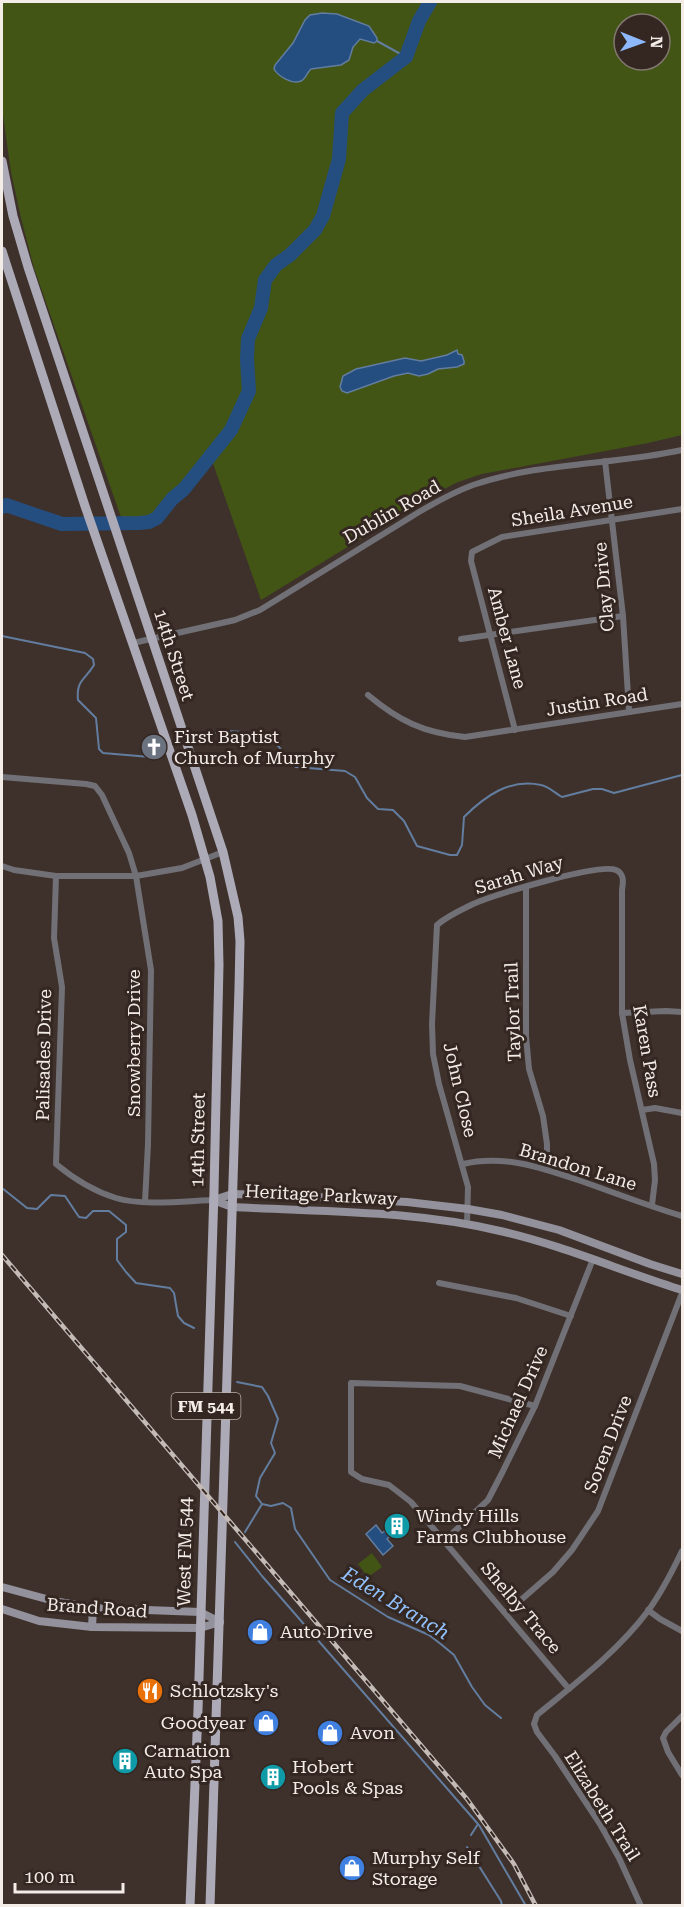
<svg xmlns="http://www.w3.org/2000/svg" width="684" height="1907" viewBox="0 0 684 1907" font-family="'Roboto Serif',serif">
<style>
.green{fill:#425514;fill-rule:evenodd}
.water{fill:#244e80;stroke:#627d9f;stroke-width:1.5}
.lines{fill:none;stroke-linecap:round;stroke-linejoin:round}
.stream{stroke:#627d9f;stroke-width:2}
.river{stroke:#244e80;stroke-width:14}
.street{stroke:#717076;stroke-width:6}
.secondary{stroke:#93919b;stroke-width:8}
.primary{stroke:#adaab7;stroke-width:9}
.rail-casing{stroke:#c4bbb6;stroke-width:4.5}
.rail{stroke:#342721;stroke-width:2;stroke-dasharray:7;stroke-linecap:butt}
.labels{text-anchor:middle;stroke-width:6;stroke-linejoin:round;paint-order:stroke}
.shield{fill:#342721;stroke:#bab1ac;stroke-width:1.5}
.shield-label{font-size:16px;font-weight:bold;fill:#f4ece7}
.street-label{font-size:18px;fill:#f4ece7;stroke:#342721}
.poi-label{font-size:18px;fill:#f4ece7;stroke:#342721;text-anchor:start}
.water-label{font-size:20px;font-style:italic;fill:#91c2fe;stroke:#342721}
</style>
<rect width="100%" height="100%" fill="#3e312b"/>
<g class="green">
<path d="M2,2h680v433l-34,8 -166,31 -24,8 -24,12 -173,106 -52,-148 -59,65 -28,3 -88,-252 -13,-50 -10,-46 -9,-64zM624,24h36v36h-36z"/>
<path d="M372,1553l10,14 -14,10 -10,-13z"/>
</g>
<g class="water">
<path d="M322,13l15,1 32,12 8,12v3l-3,2 -14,-4 -7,8 -4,13 -8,5 -30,4c-4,3 -5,10 -10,12 -9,4 -23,-5 -27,-12l1,-4 18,-22 12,-23 5,-5z"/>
<path d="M457,350l1,4 4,1 2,6v3l-7,3 -19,2 -10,5 -9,2 -11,-3 -14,3 -47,17 -5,-2 -2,-4 3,-11 13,-7 49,-11 16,3 26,-6z"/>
<path d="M376,1525l6,8 3,-2 5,5 -3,3 6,7 -10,9 -17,-21z"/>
</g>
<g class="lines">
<g class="stream">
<path d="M377,41l29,16"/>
<path d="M2,636l83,17 8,6 1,6c-9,15 -18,15 -16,35l18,18 3,31 4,4 47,4"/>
<path d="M207,736c17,-9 52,-4 68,7 9,7 11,19 21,24l49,4 10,6 12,21 11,11 15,1 11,11 13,25 33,9h7l5,-10 2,-28c21,-21 46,-39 77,-32 7,1 14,8 21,12l31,-8h9l12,4 68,-18"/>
<path d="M2,1188l25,20 10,1 14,-14 14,1 14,21 7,1 7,-7h16l17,14v7l-9,7v21l9,12 10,11 34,5 4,5 4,23 6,7 10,5"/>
<path d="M237,1382l25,5 6,9 10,23 -7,24 4,10 -15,25 -4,18 6,8 9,2 12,-3 8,5 4,21 35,51 58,37 41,18 13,10 12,10 18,32 13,18 16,13"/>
<path d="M245,1532l17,-28"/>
<path d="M235,1542l27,34 216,248 -7,11"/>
<path d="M479,1825l47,81"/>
<path d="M467,1847l34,54 1,5"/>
</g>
<path class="river" d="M2,507l4,-2 56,19 77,-1 10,-1 8,-4 15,-19 12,-10 47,-59 18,-39 -2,-32 1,-20 13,-31 4,-28 11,-15 14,-10 25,-25 8,-14 16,-57 3,-46 21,-23 43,-33 13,-36 11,-19"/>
<g class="street">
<path d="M605,461l18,155 6,95"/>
<path d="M461,639l162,-23"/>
<path d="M133,643l102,-23 25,-10 159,-98c17,-10 35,-20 54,-27 67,-23 141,-20 209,-35"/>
<path d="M368,695c31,26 56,38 97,42l217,-33"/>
<path d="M515,730l-44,-169 1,-9 30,-15 180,-28"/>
<path d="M2,777l84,7 9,2 7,9 27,58 7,23 15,94 -3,174 -3,58"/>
<path d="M2,866l12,4 42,6h80l46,-8 41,-16"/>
<path d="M56,876l-2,62 8,49 -6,177c18,15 37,27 60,34 25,8 70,3 97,2"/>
<path d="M526,887v149l3,33 14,47 4,28v26"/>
<path d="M622,1013l44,-2 16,1"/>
<path d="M642,1110l13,-2 27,5"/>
<path d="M463,1164c40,-10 80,4 118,17 34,12 67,25 101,35"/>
<path d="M467,1225l1,-38 -29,-103 -6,-30 -1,-30 5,-99c10,-9 24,-15 36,-21 21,-9 125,-41 143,-34 9,4 7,13 6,20v123l8,47 24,104 1,16 -3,25"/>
<path d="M439,1283l77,15 55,18"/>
<path d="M535,1406l-75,-20 -109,-3v89l11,7 27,6 22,17 158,187"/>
<path d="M444,1541l44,-41 14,-27 33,-67 58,-147"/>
<path d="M648,1610l12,9 22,12"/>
<path d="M506,1613l47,-41 19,-22 26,-39 84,-218"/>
<path d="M682,1716l-16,16 -3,6 5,14 14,23"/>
<path d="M641,1906l-22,-48 -19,-34 -45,-68 -18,-24 -3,-8 3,-9c39,-32 80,-63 111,-104 13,-18 24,-39 34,-60"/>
</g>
<g class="secondary">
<path d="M213,1200l19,7c90,5 180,3 268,24 62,14 121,40 182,59"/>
<path d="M214,1200l18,-6 83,3 92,5 61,7 34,6 57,15 91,34 32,10"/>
<path d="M2,1587l52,14 39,7 107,4 20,10"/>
<path d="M2,1609l37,12 53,6 108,1 20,-6"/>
<path d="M92,1627l1,-19"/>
</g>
<g class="primary">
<path d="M2,161l11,55 15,51 195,585 15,65 2,24 -1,47c-11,306 -17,612 -29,918"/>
<path d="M2,251l83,255 107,309 18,62 8,44 1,44 -5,226 -16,519 -8,196"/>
</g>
<defs>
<path id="rail" d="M2,1255l465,544 47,65 22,42"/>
</defs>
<use href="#rail" class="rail-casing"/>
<use href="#rail" class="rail"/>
</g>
<defs>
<symbol id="church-disc" viewBox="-11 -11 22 22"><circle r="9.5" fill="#6b7280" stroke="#342721"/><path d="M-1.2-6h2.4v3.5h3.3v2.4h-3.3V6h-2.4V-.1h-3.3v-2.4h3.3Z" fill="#fff"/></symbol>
<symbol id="building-disc" viewBox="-11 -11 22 22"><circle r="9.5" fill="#0f9aa8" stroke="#342721"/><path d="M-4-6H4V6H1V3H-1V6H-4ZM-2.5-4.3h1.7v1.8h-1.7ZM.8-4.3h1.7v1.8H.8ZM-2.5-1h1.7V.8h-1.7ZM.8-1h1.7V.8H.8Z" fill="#fff"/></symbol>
<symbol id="shop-disc" viewBox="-11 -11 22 22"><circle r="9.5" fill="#3f7fe0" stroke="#342721"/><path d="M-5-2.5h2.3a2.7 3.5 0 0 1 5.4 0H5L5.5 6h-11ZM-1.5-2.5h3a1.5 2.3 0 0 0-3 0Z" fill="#fff"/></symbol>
<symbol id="restaurant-disc" viewBox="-11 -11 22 22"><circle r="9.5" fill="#e8710a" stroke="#342721"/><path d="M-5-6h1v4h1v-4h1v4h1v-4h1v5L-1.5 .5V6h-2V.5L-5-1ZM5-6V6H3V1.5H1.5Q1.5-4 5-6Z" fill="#fff"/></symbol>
</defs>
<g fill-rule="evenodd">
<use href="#church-disc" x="139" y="732" width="30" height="30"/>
<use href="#building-disc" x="382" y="1511" width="30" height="30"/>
<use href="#shop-disc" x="245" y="1617" width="30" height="30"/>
<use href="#restaurant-disc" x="135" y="1676" width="30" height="30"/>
<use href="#shop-disc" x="251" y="1708" width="30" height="30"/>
<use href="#shop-disc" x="315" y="1718" width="30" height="30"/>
<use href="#building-disc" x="110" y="1746" width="30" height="30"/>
<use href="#building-disc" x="258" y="1762" width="30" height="30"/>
<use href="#shop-disc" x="337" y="1853" width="30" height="30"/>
</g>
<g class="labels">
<rect class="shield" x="171.5" y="1393" width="69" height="26" rx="4.5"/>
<g class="shield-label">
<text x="206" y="1412">FM 544</text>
</g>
<g class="street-label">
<text transform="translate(572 511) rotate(-9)" y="6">Sheila Avenue</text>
<text transform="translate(392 512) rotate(-30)" y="6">Dublin Road</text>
<text transform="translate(604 587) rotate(-95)" y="6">Clay Drive</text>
<text transform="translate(507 638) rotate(75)" y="6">Amber Lane</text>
<text transform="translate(174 655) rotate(72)" y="6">14th Street</text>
<text transform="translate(597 702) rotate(-9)" y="6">Justin Road</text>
<text transform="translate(519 875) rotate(-17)" y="6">Sarah Way</text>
<text transform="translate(513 1012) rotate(-92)" y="6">Taylor Trail</text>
<text transform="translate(134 1043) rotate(-90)" y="6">Snowberry Drive</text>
<text transform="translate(647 1051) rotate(80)" y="6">Karen Pass</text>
<text transform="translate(44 1055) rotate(-89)" y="6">Palisades Drive</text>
<text transform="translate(460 1090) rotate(77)" y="6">John Close</text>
<text transform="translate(198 1140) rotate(-89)" y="6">14th Street</text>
<text transform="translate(578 1167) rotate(17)" y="6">Brandon Lane</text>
<text transform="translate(321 1195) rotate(3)" y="6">Heritage Parkway</text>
<text transform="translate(518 1402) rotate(-66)" y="6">Michael Drive</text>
<text transform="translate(608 1444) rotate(-69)" y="6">Soren Drive</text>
<text transform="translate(185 1552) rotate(-89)" y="6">West FM 544</text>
<text transform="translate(97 1608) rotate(4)" y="6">Brand Road</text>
<text transform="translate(521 1608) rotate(50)" y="6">Shelby Trace</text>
<text transform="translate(602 1806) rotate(58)" y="6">Elizabeth Trail</text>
</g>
<g class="poi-label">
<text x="174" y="743">First Baptist<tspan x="174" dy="21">Church of Murphy</tspan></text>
<text x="416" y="1522">Windy Hills<tspan x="416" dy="21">Farms Clubhouse</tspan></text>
<text x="280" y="1638">Auto Drive</text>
<text x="170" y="1697">Schlotzsky's</text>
<text x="246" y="1729" text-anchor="end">Goodyear</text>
<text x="350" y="1739">Avon</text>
<text x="144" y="1757">Carnation<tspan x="144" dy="21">Auto Spa</tspan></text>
<text x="292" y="1773">Hobert<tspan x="292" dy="21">Pools &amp; Spas</tspan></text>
<text x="372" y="1864">Murphy Self<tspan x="372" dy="21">Storage</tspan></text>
</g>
<g class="water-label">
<text transform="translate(396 1603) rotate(31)" y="7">Eden Branch</text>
</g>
</g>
<rect width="684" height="1907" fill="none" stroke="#f4ece7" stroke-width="6"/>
<g transform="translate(642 42) rotate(91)"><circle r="28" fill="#342721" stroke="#817670" stroke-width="1.5"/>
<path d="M0-4.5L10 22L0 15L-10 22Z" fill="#8db9fc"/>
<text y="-9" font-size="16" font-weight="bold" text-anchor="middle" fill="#f4ece7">N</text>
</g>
<path d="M15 1883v9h108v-9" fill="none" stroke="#f4ece7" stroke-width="3"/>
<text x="24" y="1883" font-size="18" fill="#f4ece7" stroke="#342721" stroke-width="4.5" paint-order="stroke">100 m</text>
</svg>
